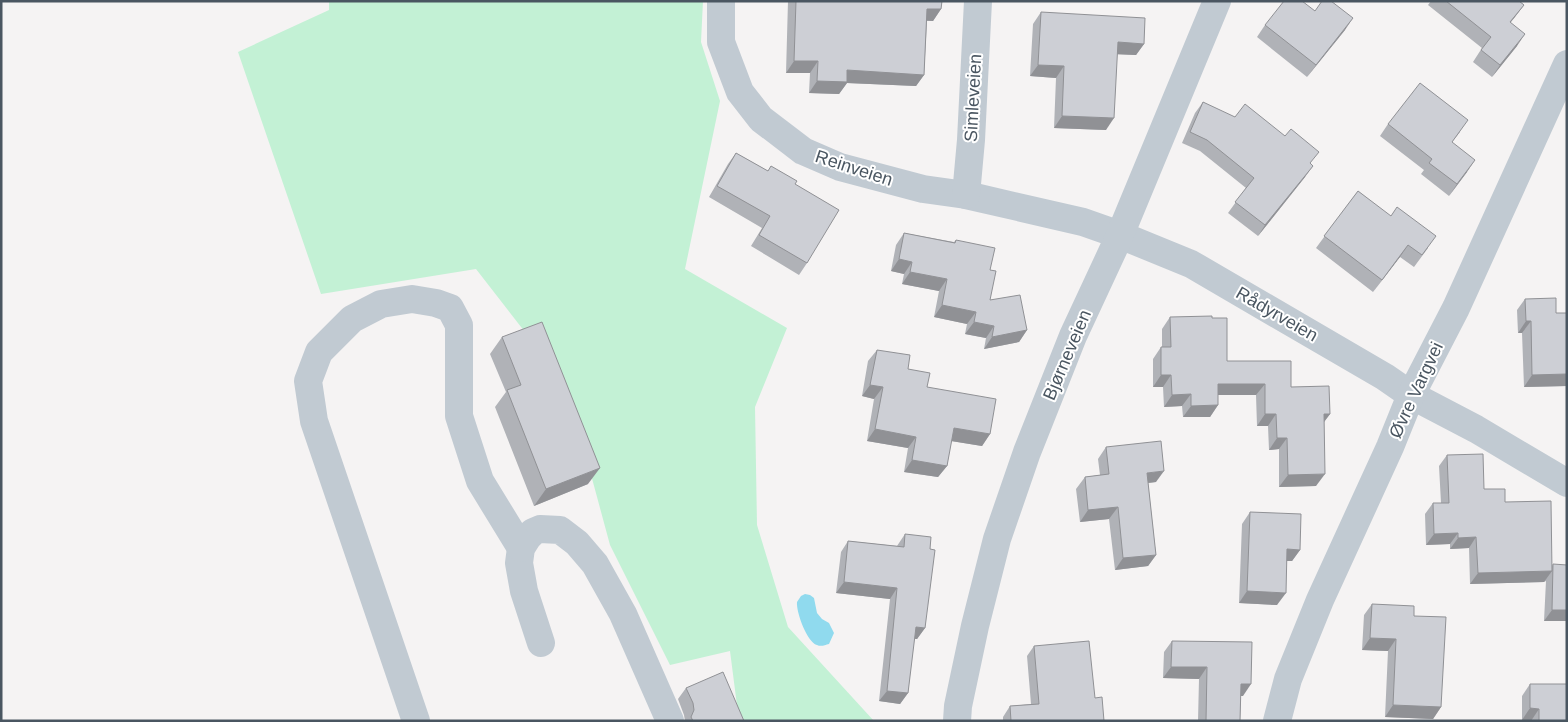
<svg xmlns="http://www.w3.org/2000/svg" width="1568" height="722" viewBox="0 0 1568 722" font-family="Arial,sans-serif">
<style>
.green{fill:#c3f1d5}
.water{fill:#90daee}
.lines{fill:none;stroke-linecap:round;stroke-linejoin:round}
.minor{stroke:#c1cad2;stroke-width:28}
.wall{fill:#b0b2b7}
.shaded-wall{fill:#909195}
.building{fill:#cdcfd5;stroke:#909195}
.labels{text-anchor:middle;stroke-width:4;stroke-linejoin:round;paint-order:stroke}
.street-label{font-size:18px;fill:#4a5661;stroke:#fff}
</style>
<rect width="100%" height="100%" fill="#f5f3f3"/>
<path class="green" d="M329,1h374l-2,41 19,59 -35,168 102,59 -32,79 2,118 31,102 86,94h-135l-9,-70 -60,14 -60,-120 -43,-159 -91,-117 -155,25 -83,-242 91,-42z"/>
<path class="water" d="M805,594l5,1 4,3 3,15 5,6 7,4 5,10 -5,11c-4,1 -8,3 -12,1 -10,-3 -21,-33 -20,-43l4,-6z"/>
<g class="lines">
<g class="minor">
<path d="M721,1v41l19,50 21,27 42,32 37,16 83,22 43,6 117,27 37,13 71,29 194,113 26,18 65,34 91,54"/>
<path d="M966,195l5,-55 7,-139"/>
<path d="M541,643l-17,-52 -5,-28 2,-15 7,-11 5,-5 7,-3 20,1 17,13 18,21 28,50 47,107"/>
<path d="M416,721l-102,-300 -6,-40 11,-29 33,-33 29,-15 31,-5 24,4 14,5 9,17v91l21,65 41,67"/>
<path d="M957,721l1,-15 17,-80 22,-87 30,-87 46,-116 47,-101 97,-234"/>
<path d="M1277,721l11,-42 32,-79 70,-153 21,-52 45,-87 111,-244"/>
</g>
</g>
<g class="wall">
<path d="M788,1h154l-1,8 -8,12h-6l-3,54 -8,11 -69,-3 -8,11 -30,-1 1,-20h-24z"/>
<path d="M1431,1h88l5,4 -14,18 7,23 -25,31 -19,-15 9,-14 -54,-43z"/>
<path d="M1041,12l103,32 -8,11 -19,-1 -11,76 -52,-2 2,-50 -26,-2 3,-52z"/>
<path d="M1265,25l80,5 -38,47 -50,-40z"/>
<path d="M1203,102l107,62 -5,13 -47,59 -30,-23 18,-25 -46,-37 -18,-8 13,-30z"/>
<path d="M1388,124l72,8 -8,10 15,30 -18,24 -28,-22 3,-4 -44,-34z"/>
<path d="M736,153l32,18 3,-5 24,18 12,79 -8,12 -48,-29 11,-18 -53,-31 19,-33z"/>
<path d="M1358,191l70,57 -14,19 -14,-10 -27,35 -57,-44z"/>
<path d="M904,233l50,9 2,-2 34,30v30l37,30 -8,12 -35,7 2,-11 -21,-4 2,-10 -33,-7 5,-26 -37,-7 2,-10 -13,-3 5,-26z"/>
<path d="M1525,299l31,14h11v73l-43,1 -2,-54h-4l-1,-23z"/>
<path d="M1170,317l57,44 64,26 39,27 -6,8 -8,64 -37,1v-38l-10,1 -1,-24h-11l-1,-31h-38v10l-8,12h-27l-1,-11 -18,1 -1,-20h-10v-28l8,-12h1v-18z"/>
<path d="M502,337l86,147 -54,22 -39,-99 11,-15 -16,-38z"/>
<path d="M877,350l31,19 19,18 63,47 -8,12 -31,-5 -4,25 -9,11 -34,-5 4,-24 -41,-7 7,-42 -12,-3 6,-35z"/>
<path d="M1106,447l50,35 -8,1 8,72 -8,11 -33,4 -6,-51 -29,3 -4,-33 9,-12 15,-2 -2,-16z"/>
<path d="M1447,455l37,34 21,13 47,64 1,-2 14,57h-23l2,-40 -2,1 -74,2 -1,-36 -19,1v-5l-24,1 -1,-31 8,-11h8l-2,-37z"/>
<path d="M1250,512l50,38 -8,11h-5l-10,44 -38,-2 3,-79z"/>
<path d="M905,534l25,15 -5,79 -8,11h-3l-6,54 -8,11 -21,-3 11,-102 -54,-6 5,-41 7,-11 49,5z"/>
<path d="M1372,604l42,12 27,91 -8,12 -48,-2 3,-66 -26,-1 2,-35z"/>
<path d="M1172,641l71,55h-2l-1,25h-42l1,-42 -36,-1 1,-26z"/>
<path d="M1034,646l61,52 9,23h-101v-4l7,-11 21,-2 -4,-48z"/>
<path d="M1530,684l37,37 -45,-1v-24z"/>
<path d="M686,688l58,33h-59l-1,-6 -6,-16z"/>
</g>
<g class="shaded-wall">
<path d="M1524,5l-9,12 -14,17 9,-12z"/>
<path d="M927,9h14l-8,12 -14,-1z"/>
<path d="M1353,18l-8,12 -38,47 9,-12z"/>
<path d="M1525,34l-8,12 -25,31 8,-12z"/>
<path d="M1118,42l26,2 -8,11 -26,-1z"/>
<path d="M794,61h24l-8,12h-24z"/>
<path d="M1038,65l26,1 -8,12 -26,-2z"/>
<path d="M847,70l77,5 -8,11 -69,-3 -8,11 -30,-1 8,-12z"/>
<path d="M1062,116l52,2 -8,12 -52,-2z"/>
<path d="M1475,160l-8,12 -18,24 8,-12z"/>
<path d="M1313,166l-8,11 -47,59 7,-11z"/>
<path d="M1408,245l-8,12 -27,35 9,-12z"/>
<path d="M899,259l13,3 -8,12 -13,-3z"/>
<path d="M910,272l37,7 -8,12 -37,-7z"/>
<path d="M942,305l34,7 -9,12 -33,-7z"/>
<path d="M1526,321h5l-9,12h-4z"/>
<path d="M974,322l20,4 -8,12 -21,-4z"/>
<path d="M1027,330l-8,12 -35,7 8,-12z"/>
<path d="M1567,374v12l-43,1 8,-12z"/>
<path d="M1161,375h10l-8,12h-10z"/>
<path d="M1218,384h47l-9,11h-46z"/>
<path d="M870,385l13,2 -9,12 -12,-3z"/>
<path d="M1191,394l-9,12 -18,1 8,-12z"/>
<path d="M1218,405l-8,12h-27l8,-11z"/>
<path d="M1265,414h11l-8,12h-11z"/>
<path d="M1324,414h6l-9,12z"/>
<path d="M954,428l36,6 -8,12 -37,-6z"/>
<path d="M875,429l41,8 -8,11 -41,-7z"/>
<path d="M1277,438h10l-8,11 -10,1z"/>
<path d="M912,460l35,6 -9,11 -34,-5z"/>
<path d="M600,468l-12,16 -54,22 12,-17z"/>
<path d="M1164,471l-8,11 -17,2 8,-11z"/>
<path d="M1325,474l-9,12 -37,1 9,-12z"/>
<path d="M1118,507l-9,12 -29,3 8,-12z"/>
<path d="M1458,533l-8,11 -24,1 8,-11z"/>
<path d="M1476,537l-7,11 -19,1 8,-11z"/>
<path d="M1287,549l13,1 -8,11h-13z"/>
<path d="M1156,555l-8,11 -33,4 8,-12z"/>
<path d="M1552,571l-8,11 -74,2 8,-11z"/>
<path d="M844,582l53,6 -7,11 -54,-6z"/>
<path d="M1247,591l39,2 -9,12 -38,-2z"/>
<path d="M1552,610h15v11h-23z"/>
<path d="M916,627l9,1 -8,11 -9,-1z"/>
<path d="M1370,638l26,1 -8,12 -26,-1z"/>
<path d="M1171,667h36l-8,12 -36,-1z"/>
<path d="M1241,684h10l-8,12h-10z"/>
<path d="M887,691l21,2 -8,11 -21,-3z"/>
<path d="M1393,705l48,2 -8,12 -48,-2z"/>
<path d="M1530,708l9,1 -8,12 -9,-1z"/>
</g>
<g class="building">
<path d="M796,1h146l-1,8h-14l-3,66 -77,-5v12l-30,-1 1,-20h-24z"/>
<path d="M1284,1h18l13,10 7,-10h9l22,17 -37,47 -51,-40z"/>
<path d="M1446,1h73l5,4 -14,17 15,12 -25,31 -19,-15 10,-13z"/>
<path d="M1041,12l104,6 -1,26 -26,-2 -4,76 -52,-2 2,-50 -26,-1z"/>
<path d="M1420,83l48,37 -16,22 23,18 -18,24 -28,-21 3,-4 -44,-35z"/>
<path d="M1203,102l32,15 10,-13 40,32 6,-7 28,23 -9,11 3,3 -48,59 -30,-23 19,-24 -47,-38 -17,-8z"/>
<path d="M736,153l32,18 3,-5 26,15 -2,3 44,26 -32,53 -48,-28 11,-19 -53,-30z"/>
<path d="M1358,191l33,25 6,-9 39,29 -14,19 -14,-10 -26,35 -58,-44z"/>
<path d="M904,233l51,10 1,-3 39,8 -5,22 6,1 -6,29 30,-5 7,35 -35,7 2,-11 -20,-4 2,-10 -34,-7 5,-26 -37,-7 2,-10 -13,-3z"/>
<path d="M1556,298v15h11v61l-35,1 -1,-54h-5l-1,-22z"/>
<path d="M1212,316v2h15v43h64v26l38,-1 1,28h-6l1,60 -37,1 -1,-37h-10l-1,-24h-11v-30h-47v21l-27,1v-12l-19,1 -1,-20h-10v-28h10l-1,-30z"/>
<path d="M542,322l58,146 -54,21 -39,-99 14,-5 -19,-48z"/>
<path d="M877,350l33,5 -2,14 22,4 -3,14 69,12 -6,35 -36,-6 -7,38 -35,-6 4,-23 -41,-8 8,-42 -13,-2z"/>
<path d="M1161,441l3,30 -17,2 9,82 -33,3 -5,-51 -30,3 -3,-33 24,-3 -3,-27z"/>
<path d="M1483,454l1,35h21v13l46,-1 1,70 -74,2 -2,-36 -18,1v-5l-24,1 -1,-31h16l-2,-48z"/>
<path d="M1250,512l51,2 -1,36 -13,-1 -1,44 -39,-2z"/>
<path d="M905,534l26,3 -1,12 5,1 -10,78 -9,-1 -8,66 -21,-2 10,-103 -53,-6 4,-41 56,6z"/>
<path d="M1553,564l14,1v45h-15z"/>
<path d="M1372,604l42,2v10l32,1 -5,90 -48,-2 3,-66 -26,-1z"/>
<path d="M1089,641l6,57 7,-1 2,24h-93l-1,-15 29,-2 -5,-58z"/>
<path d="M1172,641l80,1 -1,42h-10l-1,37h-34l1,-54h-36z"/>
<path d="M723,672l21,49h-51l-2,-4 3,-7 -1,-7 -7,-15z"/>
<path d="M1530,684h37v37h-28v-12l-9,-1z"/>
</g>
<g class="labels">
<g class="street-label">
<text transform="translate(973 98) rotate(-87)" y="6">Simleveien</text>
<text transform="translate(854 168) rotate(18)" y="6">Reinveien</text>
<text transform="translate(1277 314) rotate(30)" y="6">Rådyrveien</text>
<text transform="translate(1067 355) rotate(-67)" y="6">Bjørneveien</text>
<text transform="translate(1416 390) rotate(-65)" y="6">Øvre Vargvei</text>
</g>
</g>
<rect width="1568" height="722" fill="none" stroke="#4a5661" stroke-width="5"/>
</svg>
